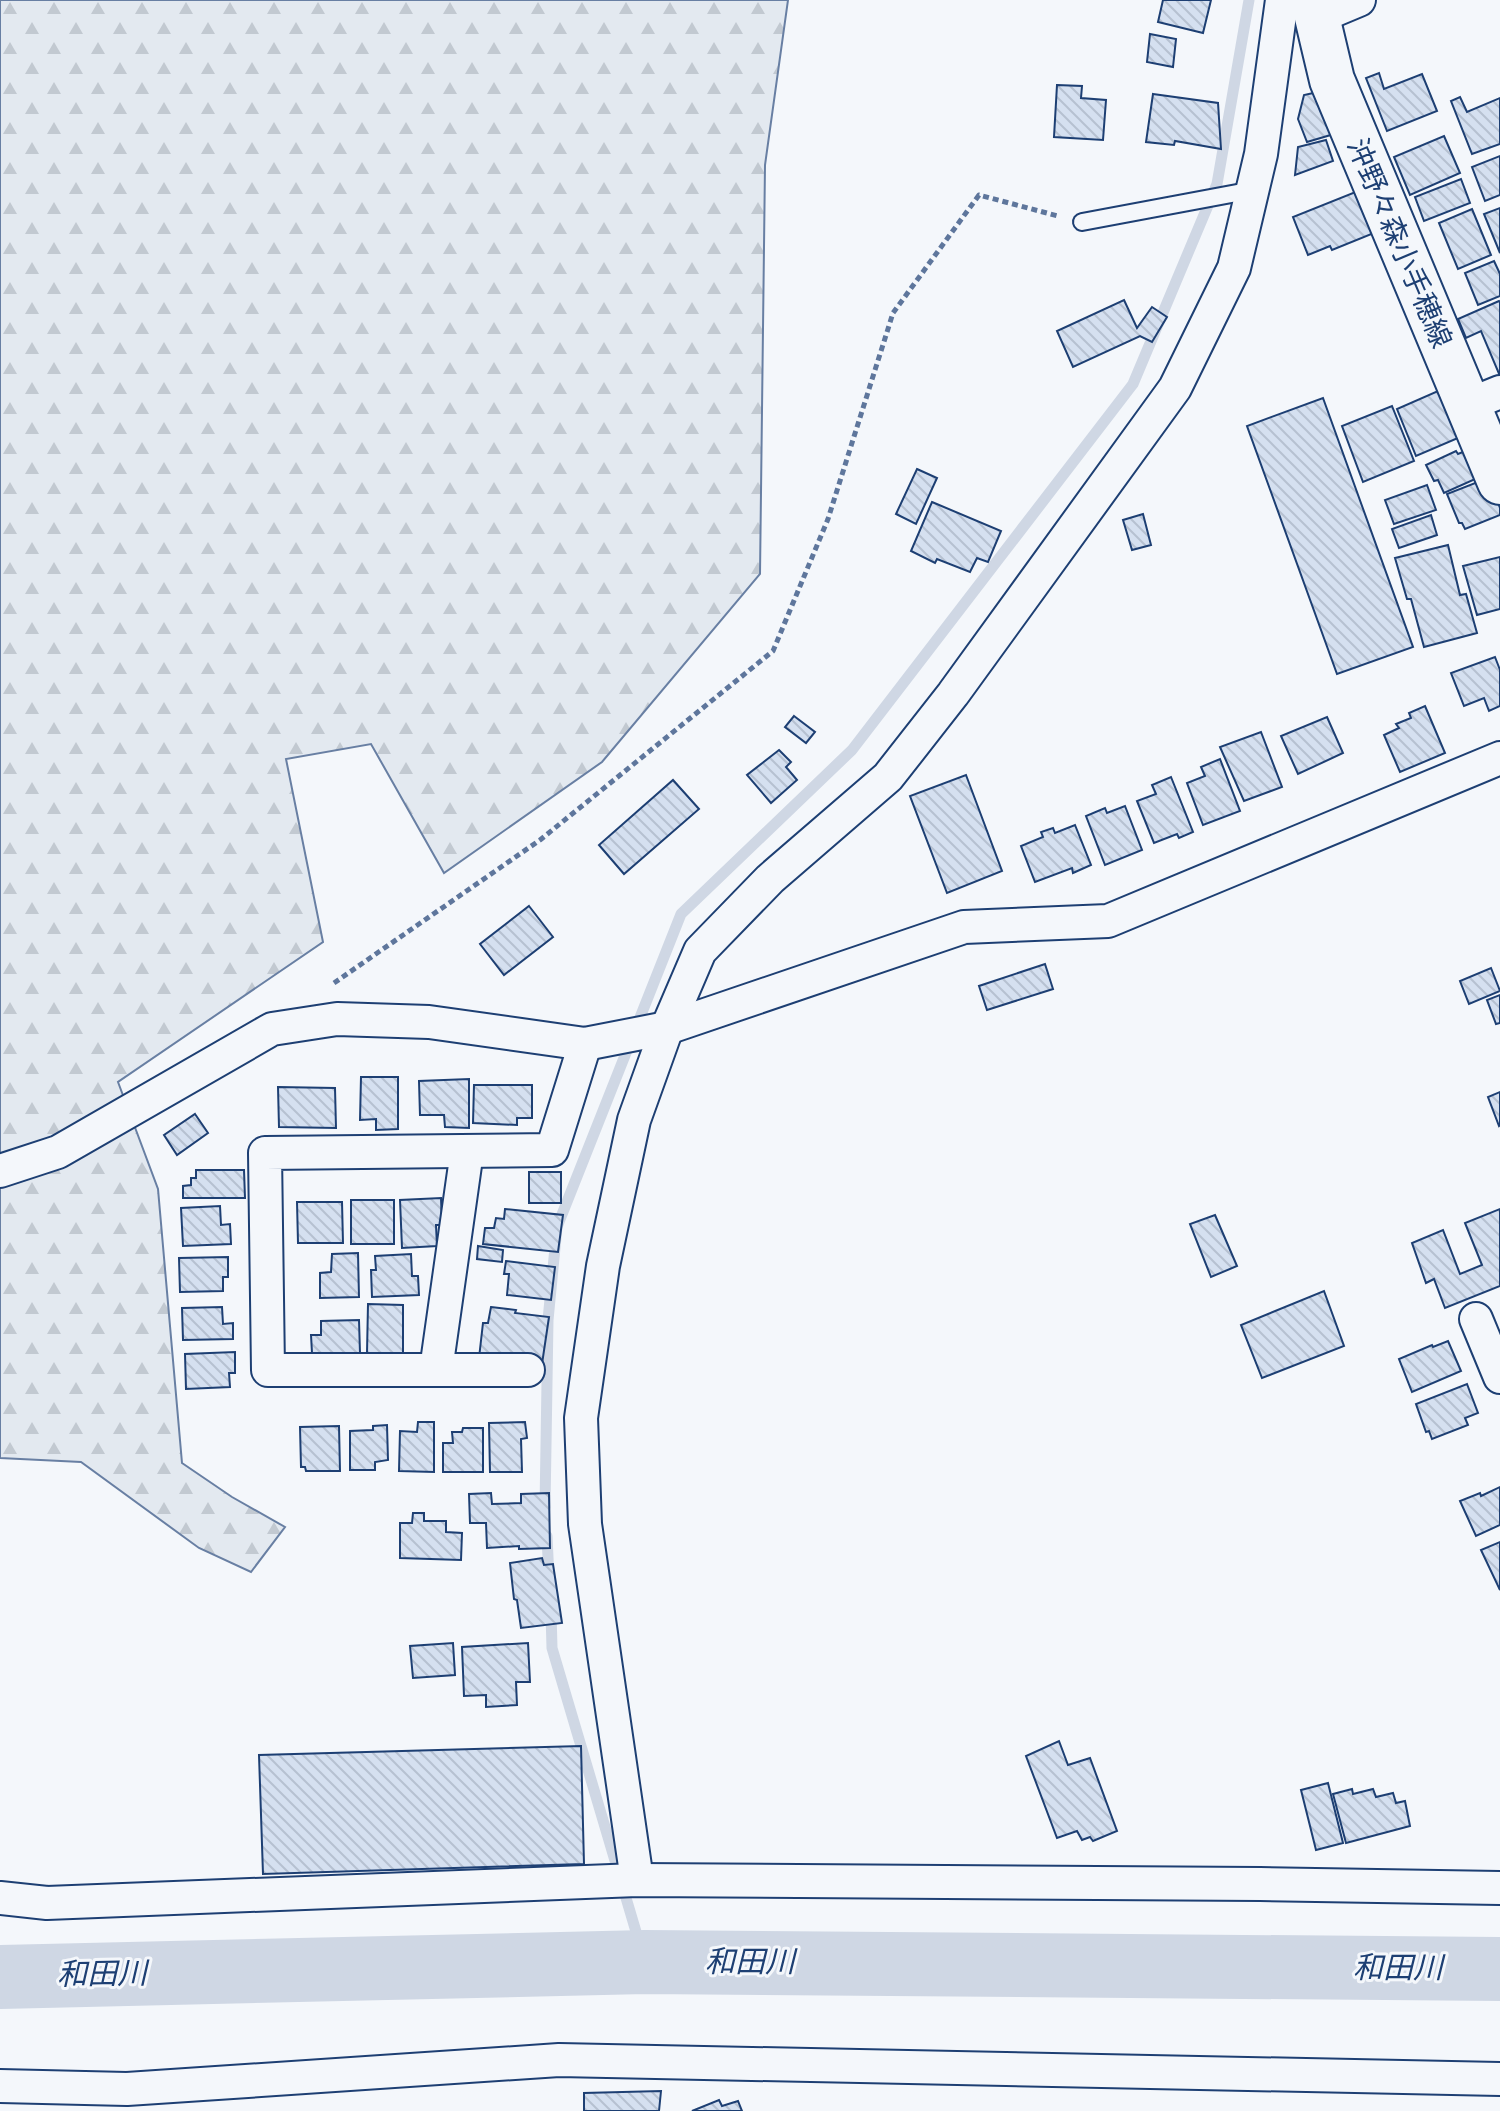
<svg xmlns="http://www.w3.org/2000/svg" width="1500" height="2111" viewBox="0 0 1500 2111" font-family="Lato,'Noto Sans JP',sans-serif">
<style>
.forest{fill:url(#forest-firs);stroke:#687fa3;stroke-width:2}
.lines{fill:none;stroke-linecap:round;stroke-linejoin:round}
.stream{stroke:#cfd7e4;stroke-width:11}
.river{stroke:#cfd7e4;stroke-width:64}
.building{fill:url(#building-back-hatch);stroke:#1d3f73;stroke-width:2}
.service-casing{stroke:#1d3f73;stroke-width:20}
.minor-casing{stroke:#1d3f73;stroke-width:36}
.secondary-casing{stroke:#1d3f73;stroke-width:48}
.path{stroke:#5e769c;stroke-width:5;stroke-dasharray:6 4;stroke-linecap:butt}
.service{stroke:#f4f7fb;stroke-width:16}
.minor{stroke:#f4f7fb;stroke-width:32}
.secondary{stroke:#f4f7fb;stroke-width:44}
.labels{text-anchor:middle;stroke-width:6;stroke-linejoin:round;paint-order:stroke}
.street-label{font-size:28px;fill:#1d3f73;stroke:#f4f7fb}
.water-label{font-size:30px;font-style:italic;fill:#1d3f73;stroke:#f4f7fb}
</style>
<defs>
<pattern id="forest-firs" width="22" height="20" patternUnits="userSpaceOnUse" patternTransform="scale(2)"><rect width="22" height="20" fill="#e3e9f0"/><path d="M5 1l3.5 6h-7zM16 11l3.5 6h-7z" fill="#c2c9d1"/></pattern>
<pattern id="building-back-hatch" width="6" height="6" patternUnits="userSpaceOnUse" patternTransform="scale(2)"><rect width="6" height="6" fill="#d5e0f0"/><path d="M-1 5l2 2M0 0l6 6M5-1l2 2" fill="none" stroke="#b6c1d1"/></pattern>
</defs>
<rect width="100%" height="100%" fill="#f4f7fb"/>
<path class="forest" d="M0,0h788l-23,165 -5,409 -158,188 -158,111 -73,-129 -85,15 37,183 -205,140 40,107 24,274 50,34 53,30 -34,45 -52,-24 -118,-86 -81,-4z"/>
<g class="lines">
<g class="stream">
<path d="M545,1507l3,-187 9,-93 124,-313 171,-164 281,-366 84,-200 32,-184"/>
<path d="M547,1536l2,43"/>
<path d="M551,1612l1,36 93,314"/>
</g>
<path class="river" d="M0,1977l645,-15 855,7"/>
</g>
<g class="building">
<path d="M1163,0h48l-8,33 -45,-11z"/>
<path d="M1150,34l26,5 -3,28 -26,-5z"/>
<path d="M1379,73l5,16 38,-15 15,37 -50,20 -21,-53z"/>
<path d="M1057,85l25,1 -1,12 25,2 -3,40 -49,-3z"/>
<path d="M1318,92l16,42 -27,8 -9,-23 6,-24z"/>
<path d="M1153,94l65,9 3,46 -46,-8 -1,4 -28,-3z"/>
<path d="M1460,97l7,15 33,-14v46l-28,10 -21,-53z"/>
<path d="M1444,136l16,37 -50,22 -16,-38z"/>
<path d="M1326,140l7,21 -38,14 3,-28z"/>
<path d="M1500,156v39l-15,6 -13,-34z"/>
<path d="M1461,179l9,24 -46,18 -9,-24z"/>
<path d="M1358,191l16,42 -42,17 -2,-4 -22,9 -15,-38z"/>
<path d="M1500,208v45l-16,-39z"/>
<path d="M1472,209l19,46 -33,14 -19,-46z"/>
<path d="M1494,261l6,13v22l-22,9 -13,-32z"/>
<path d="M1124,300l13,28 15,-21 15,10 -15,25 -12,-6 -67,31 -16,-36z"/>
<path d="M1499,301l1,1v74l-19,-45 -15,7 -8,-19z"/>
<path d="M1438,391l20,47 -42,18 -19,-47z"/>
<path d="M1323,398l90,249 -76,27 -90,-248z"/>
<path d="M1392,406l22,55 -51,21 -21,-56z"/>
<path d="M1470,449l12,27 -38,17 -6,-13 -4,1 -8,-16 30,-14 2,3z"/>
<path d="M917,469l20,9 -21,46 -20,-10z"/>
<path d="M1488,478l12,30v7l-35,14 -3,-6h-3l-12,-29z"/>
<path d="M1427,485l9,25 -42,14 -9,-24z"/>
<path d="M932,502l69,29 -13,31 -11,-4 -7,14 -33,-13 -2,4 -24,-12z"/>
<path d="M1143,514l8,31 -19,5 -9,-30z"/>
<path d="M1431,515l6,20 -38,13 -7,-19z"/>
<path d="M1448,545l12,50 6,-1 11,39 -53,14 -13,-48h-4l-12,-41z"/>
<path d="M1500,557v52l-23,6 -14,-49z"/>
<path d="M1495,657l5,13v36l-11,5 -5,-13 -20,8 -13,-33z"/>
<path d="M1425,706l20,47 -45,19 -16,-37 15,-7 -3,-4 15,-6 -2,-5z"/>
<path d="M794,716l21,16 -9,11 -21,-16z"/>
<path d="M1327,717l16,36 -45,21 -17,-38z"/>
<path d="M1261,732l21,55 -38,14 -24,-54z"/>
<path d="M779,750l12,12 -5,5 11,13 -26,23 -24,-28z"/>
<path d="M1220,759l20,52 -37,14 -16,-42 18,-7 -4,-9z"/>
<path d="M966,775l36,96 -55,22 -37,-97z"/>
<path d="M1171,777l22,55 -14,6 -2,-4 -23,9 -17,-42 19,-7 -4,-9z"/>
<path d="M673,780l26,29 -75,65 -25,-29z"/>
<path d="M1125,806l17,44 -37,15 -19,-49 19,-8 2,5z"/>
<path d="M1075,825l16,40 -18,8 -1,-5 -37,14 -14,-36 22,-9 -2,-5 12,-4 2,5z"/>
<path d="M529,906l24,31 -49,38 -24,-31z"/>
<path d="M1045,964l8,25 -66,21 -8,-24z"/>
<path d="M1491,968l9,23 -31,13 -9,-23z"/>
<path d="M1500,995v28l-4,1 -9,-24z"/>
<path d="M361,1077h37v52l-22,1v-11l-16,1z"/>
<path d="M469,1079v49l-24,-1 -1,-12h-24l-1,-34z"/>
<path d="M474,1085h58v33h-15v7l-44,-2z"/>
<path d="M278,1087l57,1 1,40 -57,-1z"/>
<path d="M1500,1092v33l-1,1 -11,-29z"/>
<path d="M195,1114l13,19 -31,22 -13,-20z"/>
<path d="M196,1170h48l1,28h-62v-12l8,-1v-7h5z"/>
<rect x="529" y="1172" width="32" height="31"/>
<path d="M441,1198l1,27h-6l1,21 -35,2 -2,-48z"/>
<rect x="351" y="1200" width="43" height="44"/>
<path d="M297,1202h45l1,41h-45z"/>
<path d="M220,1206l1,19 9,-1 1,20 -48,2 -2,-38z"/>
<path d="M505,1209l58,6 -5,37 -75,-8 2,-16h9l2,-10 8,1z"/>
<path d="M1500,1209v77l-55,22 -11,-29 -8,4 -14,-40 31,-13 17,44 22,-9 -17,-42z"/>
<path d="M1215,1215l22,51 -26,11 -21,-53z"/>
<path d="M478,1246l25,4 -1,12 -25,-3z"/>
<path d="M358,1253l1,44 -39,1v-25l11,-1 1,-18z"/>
<path d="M411,1254l1,22h6l1,19 -47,2 -1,-27h5l-1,-14z"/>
<path d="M228,1257v20h-5v14l-43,1 -1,-34z"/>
<path d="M506,1261l49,6 -4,33 -44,-5 2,-21h-5z"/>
<path d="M1324,1291l20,55 -82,32 -21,-53z"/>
<path d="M368,1304l35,1v48h-36z"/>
<path d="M222,1307l1,17 10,-1v16l-50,1 -1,-32z"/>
<path d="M491,1307l25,3 -1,3 34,4 -7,47 -63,-6 4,-35h5z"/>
<path d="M359,1320l1,33h-48l-1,-18h10v-14z"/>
<path d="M1448,1341l13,30 -49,21 -13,-33 33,-14 1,2z"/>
<path d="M235,1352v21h-6l1,14 -44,2 -1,-35z"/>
<path d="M1467,1384l11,29 -13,5 3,7 -36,14 -3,-8 -3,1 -10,-28z"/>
<path d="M418,1422h16v50l-35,-1 1,-40 17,1z"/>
<path d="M525,1422l2,16 -6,1 1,33h-32l-1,-49z"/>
<path d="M387,1425l1,35 -13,2v8h-25v-39l23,-1v-4z"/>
<path d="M339,1426l1,45h-34l-1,-4h-4l-1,-40z"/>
<path d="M463,1428h20v44h-40v-29h10l-1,-11h10z"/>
<path d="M1500,1487v38l-24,11 -16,-35 20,-8 1,3z"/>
<path d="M491,1493l1,11 29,-1v-9l28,-1 1,55 -31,1v-3l-32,2 -1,-25h-16l-1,-29z"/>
<path d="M413,1513h11v8h22v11l16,1 -1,27 -61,-2v-35h12z"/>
<path d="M1500,1542v48l-19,-40z"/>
<path d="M542,1558l2,7 9,-1 9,59 -41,5 -4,-28 -3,-1 -4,-36z"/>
<path d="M453,1643l2,32 -42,3 -3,-32z"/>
<path d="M528,1643l2,39h-14l1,23 -31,2v-12l-22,1 -2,-49z"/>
<path d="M1059,1741l9,24 22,-7 27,73 -24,10 -3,-4 -8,3 -5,-9 -20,7 -31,-82z"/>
<path d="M581,1746l3,118 -321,10 -4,-119z"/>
<path d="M1328,1783l15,60 -27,7 -15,-60z"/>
<path d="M1352,1789l1,5 20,-5 3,8 17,-4 3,10 9,-2 5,25 -64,17 -13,-49z"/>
<path d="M661,2091l-2,20h-75v-18z"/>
<path d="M719,2100l3,6 16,-5 4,10h-50z"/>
</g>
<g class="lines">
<defs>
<path id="service" d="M1082,222l171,-32"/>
<g id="minor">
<path d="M1316,18l43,-18"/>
<path d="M1468,405l32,-13"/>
<path d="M0,1171l58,-19 214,-123 65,-10 92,3 156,22 82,-16 297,-101 144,-6 392,-163"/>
<path d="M1476,1319l24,58"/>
<path d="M436,1370l31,-219"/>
<path d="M528,1370h-260l-3,-217 287,-3 33,-106"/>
<path d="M637,1880l-52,-356 -4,-106 22,-152 31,-146 33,-92 33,-77 70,-72 118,-102 65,-83 222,-306 59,-120 27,-114 21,-154"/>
<path d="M0,1898l47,5 590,-23 623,4 240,4"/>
<path d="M0,2086l127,3 432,-29 941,19"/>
</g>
<path id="secondary" d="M1313,0l19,80 168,402"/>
</defs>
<use href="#service" class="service-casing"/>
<use href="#minor" class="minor-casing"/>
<use href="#secondary" class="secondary-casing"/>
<path class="path" d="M334,983l206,-143 233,-189 55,-132 65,-206 86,-118 79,21"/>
<use href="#service" class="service"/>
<use href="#minor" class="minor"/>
<use href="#secondary" class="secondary"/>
</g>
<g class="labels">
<g class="street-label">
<text transform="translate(1400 243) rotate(67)" y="10">沖野々森小手穂線</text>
</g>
<g class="water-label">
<text x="750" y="1972">和田川</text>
<text x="1398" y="1978">和田川</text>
<text transform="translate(102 1974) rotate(-1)" y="10">和田川</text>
</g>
</g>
</svg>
